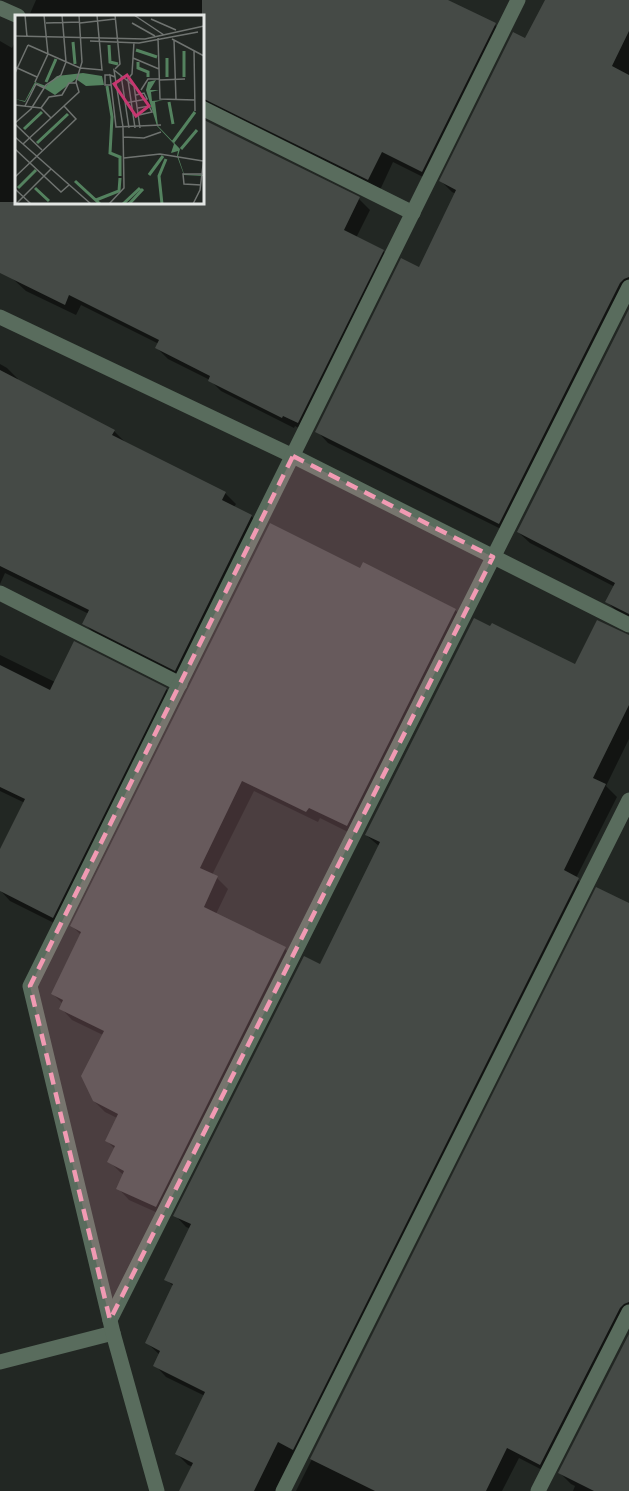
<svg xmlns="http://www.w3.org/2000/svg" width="629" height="1491" viewBox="0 0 629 1491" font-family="Arial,sans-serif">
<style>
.shadow{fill:#0007}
.building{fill:#454a46}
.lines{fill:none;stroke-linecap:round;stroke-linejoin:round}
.minor{stroke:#596c5d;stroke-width:15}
.marked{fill:#f19ab3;fill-opacity:0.2;stroke:#f19ab3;stroke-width:4.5;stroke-dasharray:12 8;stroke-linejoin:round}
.inset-river{fill:none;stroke:#54825f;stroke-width:3}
.inset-road{fill:none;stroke:#6f7370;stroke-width:1.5}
.view{fill:#c73770;fill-opacity:0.15;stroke:#c73770;stroke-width:3}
.inset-edge{fill:none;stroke:#e3e6e4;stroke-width:3}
</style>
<rect width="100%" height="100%" fill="#222723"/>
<g class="shadow">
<path d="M36,0h409l50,25 11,11 -73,146 -40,-20 -13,28 -176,-74v6l155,77 11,11 -14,28 27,13 11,11 -85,171 -14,-7 -1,2 -73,-37 -11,-11 -42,-21 -11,-11 2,-4 -78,-39 -5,10 -50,-24 -26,-24v-226l12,7 4,-8v162h186v-186h-173z"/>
<path d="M547,0h82v298l-118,236 -183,-91 -11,-12 103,-162 36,-75 -4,-2 -11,-11 85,-141z"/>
<path d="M629,312v306l-10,-5 -12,-11 8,-15 -85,-44 -12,-11z"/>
<path d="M0,364l7,4 11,11 -1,2 97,50 11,11 100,51 11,11 -2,3 17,9 12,11 -76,154 -92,-47 -11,-11 5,-9 -84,-41 -5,11z"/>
<path d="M363,564l92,46 12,11 -109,216 -38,-19 -2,4 -64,-31 -42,84 5,3 11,11 -12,25 69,35 11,11 -129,257 -38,-17 -11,-12 6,-13 -4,-3 -11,-11 6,-12 -8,-8 10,-23 -12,-6 -11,-11 9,-66 -31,-15 -11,-12 2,-4 -10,-10 28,-59 -9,-9 288,-356z"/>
<path d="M629,635v104l-23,47 11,11 -41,81 13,13 -300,600h-93l-3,-24 -5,-2 -11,-11 28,-58 -39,-19 -11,-12 5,-10 -13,-12 27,-56 -8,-8 25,-50 -5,-2 -11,-12 146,-249 58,-120 -13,-11 209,-169z"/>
<path d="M0,655l55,27 111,7 11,11 -113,228 -54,-27 -10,-11v-37l25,-50 -25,-12z"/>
<path d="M597,889l32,16v418l-77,152 -33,-17 -17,33h-206z"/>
<path d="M629,1337v154h-56l2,-5 -4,-2 -11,-11z"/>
</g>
<g class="building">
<path d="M202,0h246l48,23 -74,149 -40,-20 -14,28 -166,-82z"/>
<path d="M545,0h84v31l-17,35 17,9v202l-5,2 -4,4 -121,241 -184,-92 86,-174 18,9 37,-77 -17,-9 74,-149 12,6z"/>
<path d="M202,119l158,78 -16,33 40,20 -86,173 -15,-7 -1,2 -74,-37 2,-5 -55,-28 4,-8 -90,-45 -4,10 -65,-32v-71h202z"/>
<path d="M629,309v305l-24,-12 10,-19 -98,-51z"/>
<path d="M0,370l115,60 -3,5 114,57 -4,8 30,15 -77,156 -93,-47 7,-14 -89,-44z"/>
<path d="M270,523l90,45 3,-6 93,47 -109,217 -38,-18 -3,4 -64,-31 -42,87 18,8 -14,31 82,40 -130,260 -40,-18 8,-18 -17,-9 8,-16 -10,-5 13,-27 -25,-13 -12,-25 23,-45 -45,-22 4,-9 -12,-6 30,-62 -11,-6z"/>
<path d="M474,618l16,8 2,-3 83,41 22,-44 32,15v70l-36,73 13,6 -42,86 15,8 -286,572 -15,-8 -24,49h-75l14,-28 -18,-9 30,-62 -52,-26 7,-15 -15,-8 28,-59 -9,-4 27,-56 -18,-8 131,-260 16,8 60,-122 -15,-7z"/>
<path d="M74,641l93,47 -114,230 -53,-27v-42l25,-50 -25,-12v-122l50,25z"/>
<path d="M596,887l33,16v399l-5,2 -4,4 -80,157 -33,-17 -21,43h-111l-65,-32z"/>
<path d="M629,1334v157h-35l-36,-18z"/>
</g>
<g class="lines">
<g class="minor">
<path d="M0,8l18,8"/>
<path d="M202,108l211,105"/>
<path d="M0,317l293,139 336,169"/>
<path d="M0,593l180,91"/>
<path d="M110,1320l519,-1033"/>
<path d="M0,1362l113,-29"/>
<path d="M157,1491l-44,-158 -83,-347 488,-986"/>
<path d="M283,1491l346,-691"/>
<path d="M538,1491l91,-179"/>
</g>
</g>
<path class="marked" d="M293,456l200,101 -383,763 -80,-334z"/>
<g transform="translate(15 15)">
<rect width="189" height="189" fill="#222723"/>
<path d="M68,58l19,3 2,9 -18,1 -10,-7 -21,16 -19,-12 -5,9 -6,10 -10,-3 10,2 10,-19 11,4 11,-10zM141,65l-6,10h9l-8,2 1,9 11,-1 -8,2 3,24 22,23 -2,7 6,18 20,1v1l-20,-1 -7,-19 1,-5 -7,2 3,-9 -17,-18 -11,-36 2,-8z" fill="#54825f"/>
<path class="inset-river" d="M58,27l2,22M94,30l1,17 8,2M121,35l21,7M169,36v26M152,43v19M123,47v6l10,4v5M31,67l10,-23M92,71l5,31 -2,36 10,4v19M154,87l4,22M9,114l18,-17M158,127l22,-30M22,128l31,-29M166,134l16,-19M134,160l14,-19M60,166l25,23M3,173l18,-18M20,173l14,13M81,185l23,-9 1,-13M108,189l17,-16M114,189l14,-15M147,189l-3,-28 7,-17"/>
<path class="inset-road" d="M10,0l2,22M100,0l5,49 -5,5M119,0l30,20M136,4l25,11M31,8l34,-1M65,8l35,-4M117,8l23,13M0,21l130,3 59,-13M143,23l2,61 35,1M157,24l32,17M159,25l2,60M75,26l49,2 59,-11M13,30l52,23 22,2 -5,-55M179,35l1,61M118,43l26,11M0,52l22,10M0,58l13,-28M95,60h-5v10h6M106,60l8,53M100,62l-5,-2 6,52 45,-2M112,65l5,-6 2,-32M113,65l7,48M144,65l26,-1M20,67l13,-28 -4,-39M126,75l7,-11h11M110,88l22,-4 -3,-6 -8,2M0,90l26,3 10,10M10,91l11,-22 8,4M26,93l8,-11 13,-2 7,-12h7M123,93l11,-2 3,6 -13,3M0,108l16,-14 15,-24 15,-10 5,-13 -4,-47M0,109l27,26M0,122l76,67M108,122l21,1 17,-6M8,129l56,-52 -3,-10 6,-20 -3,-47M0,134l46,43 8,-7M109,143l36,-4 43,7M0,162l61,-58 -12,-13M186,170l-17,-1 -1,-10h19M0,174l16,15M1,189l35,-35M94,189l15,-16 -1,-61 -9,-57 20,16 6,42M178,189l7,-14 4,-33"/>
<path class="view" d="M112,60l22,31 -13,10 -22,-32z"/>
<rect width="189" height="189" class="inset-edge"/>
</g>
</svg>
